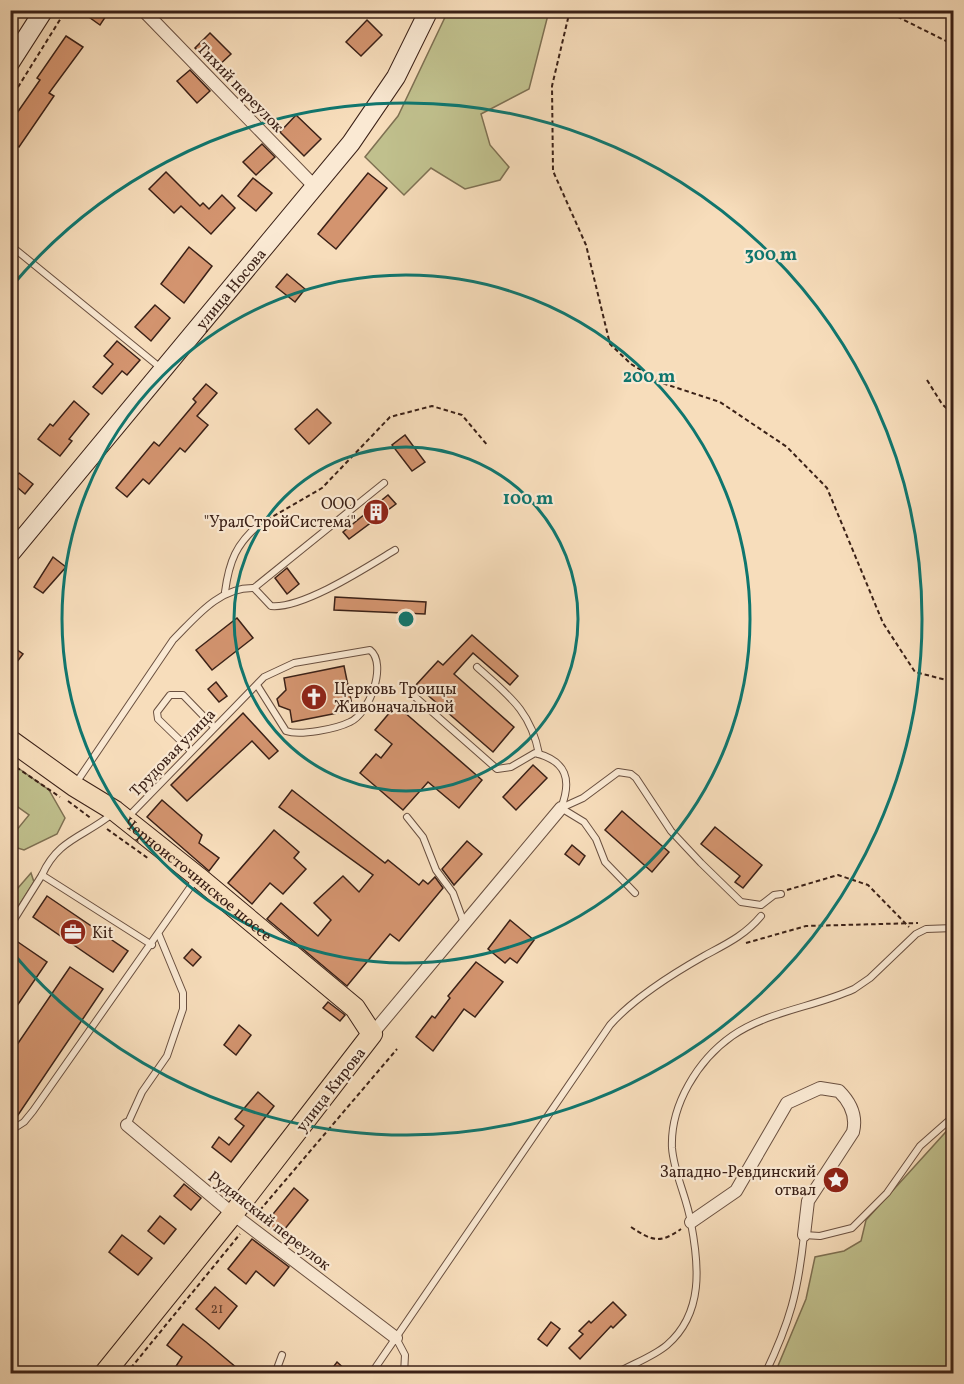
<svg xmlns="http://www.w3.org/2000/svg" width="964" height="1384" viewBox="0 0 964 1384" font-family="Vollkorn,serif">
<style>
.green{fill:#c0c08d;stroke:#7e7052;stroke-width:1.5}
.building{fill:#d3946f;stroke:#3b2117;stroke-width:1.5}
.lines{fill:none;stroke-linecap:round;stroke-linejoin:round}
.lane-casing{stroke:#6a5040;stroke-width:8}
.street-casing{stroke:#6a5040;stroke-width:14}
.secondary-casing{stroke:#3b2117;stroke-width:20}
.primary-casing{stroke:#3b2117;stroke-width:22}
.path{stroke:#3b2117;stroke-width:2;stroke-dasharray:4.5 3;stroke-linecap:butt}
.lane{stroke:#fae9d3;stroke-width:6}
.street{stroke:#fae9d3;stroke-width:12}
.secondary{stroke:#fae9d3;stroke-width:18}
.primary{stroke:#f7ddbb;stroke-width:20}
.ring{fill:none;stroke:#0f766e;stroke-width:3}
.labels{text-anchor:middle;stroke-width:4.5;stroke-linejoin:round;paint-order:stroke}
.number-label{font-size:14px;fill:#613e2d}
.street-label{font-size:16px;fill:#3b2117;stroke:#fae9d3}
.poi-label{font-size:16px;fill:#3b2117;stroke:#fae9d3;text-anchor:end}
.centre{fill:#0f766e;stroke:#fae9d3;stroke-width:3}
.ring-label{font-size:18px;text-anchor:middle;font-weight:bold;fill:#0f766e;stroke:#fae9d3;stroke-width:4.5;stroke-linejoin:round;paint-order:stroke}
</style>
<rect width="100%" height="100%" fill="#f7ddbb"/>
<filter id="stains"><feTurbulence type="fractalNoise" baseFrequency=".00333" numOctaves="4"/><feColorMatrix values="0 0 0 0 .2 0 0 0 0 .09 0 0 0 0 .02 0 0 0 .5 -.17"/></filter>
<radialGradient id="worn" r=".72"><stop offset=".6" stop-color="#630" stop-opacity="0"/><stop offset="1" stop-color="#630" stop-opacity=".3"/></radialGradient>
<g class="green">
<path d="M448,11h101l-20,78 -48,25 9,31 19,22 -9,13 -35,9 -34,-21 -27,27 -39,-38 33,-41z"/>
<path d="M11,763l38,27 16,28 -8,16 -33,16 -13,-4v-9l18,-22 -18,-13z"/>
<path d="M31,873l3,9 -23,36v-22z"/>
<path d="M953,1124v249h-178l31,-74 9,-42 29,-6 17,-10 5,-21z"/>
</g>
<g class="building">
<path d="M79,10h31l-10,15z"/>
<path d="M367,20l15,15 -21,21 -15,-14z"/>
<path d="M210,33l21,21 -15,14 -21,-20z"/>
<path d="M66,36l17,11 -34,46 5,3 -35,51 -9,-6v-18l30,-43 -3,-2z"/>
<path d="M190,70l20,21 -13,12 -20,-22z"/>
<path d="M296,115l25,24 -17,17 -24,-24z"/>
<path d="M262,144l13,13 -19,18 -13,-13z"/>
<path d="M166,172l34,34 3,-3 6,6 13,-14 13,13 -24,26 -30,-28 -7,7 -25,-24z"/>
<path d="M368,173l19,15 -51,61 -18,-15z"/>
<path d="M253,178l19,15 -16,18 -18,-15z"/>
<path d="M189,247l23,19 -28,37 -23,-19z"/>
<path d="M287,274l18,15 -10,13 -19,-15z"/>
<path d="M155,305l15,13 -19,23 -16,-14z"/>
<path d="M117,341l23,19 -13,15 -5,-4 -20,23 -9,-7 20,-23 -9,-8z"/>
<path d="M206,384l11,9 -20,23 11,9 -23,27 -5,-4 -31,36 -6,-5 -16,18 -11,-9 38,-46 5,4 37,-44 -3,-3z"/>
<path d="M74,401l15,13 -20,25 3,2 -12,15 -22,-17 12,-15 3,2z"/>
<path d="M317,409l14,14 -22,21 -14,-15z"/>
<path d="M405,435l20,27 -13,9 -20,-26z"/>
<path d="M19,473l14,11 -8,10 -14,-12z"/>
<path d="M388,495l8,9 -47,35 -6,-7z"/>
<path d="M53,557l13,10 -23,26 -9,-6z"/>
<path d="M287,568l12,16 -12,10 -12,-16z"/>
<path d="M335,597l91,5 -1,12 -91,-4z"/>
<path d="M237,618l16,20 -41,32 -16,-20z"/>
<path d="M472,635l46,41 -8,9 -37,-32 -19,21 60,53 -21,25 -77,-67 22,-24 5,4z"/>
<path d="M10,645l13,9 -13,17z"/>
<path d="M344,666l9,44 -61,12 -2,-12 -11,-4 -2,-7 9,-9 -2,-12z"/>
<path d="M216,682l11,14 -8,6 -11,-13z"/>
<path d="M396,705l86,75 -23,28 -31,-26 -25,28 -43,-37 16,-19 5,4 11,-14 -17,-14z"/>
<path d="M243,713l35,38 -9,8 -17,-18 -65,60 -16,-16z"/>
<path d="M533,765l14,13 -31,32 -13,-13z"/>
<path d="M292,790l93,73 3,-3 31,25 4,-5 5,4 7,-7 8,11 -44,53 -9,-7 -43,52 -80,-67 14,-16 37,33 13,-16 -17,-17 29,-27 16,16 14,-17 -94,-68z"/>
<path d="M162,800l40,35 -3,8 20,15 -10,13 -62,-54z"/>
<path d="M622,811l47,41 -17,20 -47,-42z"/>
<path d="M715,827l47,38 -19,23 -8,-6 5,-6 -39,-32z"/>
<path d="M274,830l25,22 -5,6 12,11 -23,25 -13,-11 -18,21 -24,-21z"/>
<path d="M467,841l15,13 -28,31 -12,-16z"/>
<path d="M572,845l13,11 -6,9 -14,-11z"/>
<path d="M47,896l81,55 -15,21 -80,-55z"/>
<path d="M510,920l24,20 -17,23 -7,-5 -5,5 -17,-14z"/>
<path d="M15,940l32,22 -37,54v-69z"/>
<path d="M192,949l9,8 -8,9 -9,-8z"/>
<path d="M476,962l27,20 -28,35 -11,-8 -31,42 -17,-14 16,-21 3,2 15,-20 -2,-2z"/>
<path d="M70,967l33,22 -87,129 -6,-4v-59z"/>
<path d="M328,1002l17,13 -5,6 -17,-13z"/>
<path d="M239,1025l12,10 -15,20 -12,-10z"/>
<path d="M258,1092l16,14 -43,56 -19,-15 7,-10 10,8 15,-19 -9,-7z"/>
<path d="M184,1184l17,14 -10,12 -17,-14z"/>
<path d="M294,1188l14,12 -28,35 -15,-11z"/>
<path d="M160,1216l16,13 -12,15 -16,-13z"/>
<path d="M122,1235l30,23 -14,17 -29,-23z"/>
<path d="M252,1239l37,28 -15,19 -18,-15 -10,13 -18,-15z"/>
<path d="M215,1287l22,19 -18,23 -23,-20z"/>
<path d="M613,1302l13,13 -13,13 -2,-2 -31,33 -11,-11 14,-14 -4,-3 10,-10 2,2z"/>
<path d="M551,1322l9,7 -13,17 -9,-7z"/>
<path d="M183,1324l23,18 38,32h-73l11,-17 -15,-12z"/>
<path d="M337,1362l13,12h-22z"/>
</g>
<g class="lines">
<defs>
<g id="lane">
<path d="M10,245l152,124"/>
<path d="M254,588l17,18c32,3 96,-39 124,-56"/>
<path d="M225,592c4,-30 11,-49 36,-69"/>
<path d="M477,667c31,28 54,44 62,87"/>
<path d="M413,695l84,74 14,-2 24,-14c32,8 37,27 26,55"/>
<path d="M191,751l-33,-32 -1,-7 13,-17h13l31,32"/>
<path d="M76,783l97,-143c23,-23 46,-53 81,-52l130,-105"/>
<path d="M112,814c-28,23 -54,25 -70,61l110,70"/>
<path d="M128,817l136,-140 30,-14 76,-13c18,14 -1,64 -20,72 -14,7 -50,14 -64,9l-29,-46"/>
<path d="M407,817l16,20 13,33 17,23 11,30"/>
<path d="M635,893l-30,-31 -9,-23 -12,-17 -23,-14 22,-10 35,-26 13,2 5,4 35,53 30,32 40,39 20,3 13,-10 7,-1"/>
<path d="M10,926l32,-51"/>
<path d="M127,1125l15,-33 25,-36 16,-47v-16l-24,-58"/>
<path d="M10,1131l14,-9 9,-11 163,-232"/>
<path d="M396,1338l9,17 -1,19"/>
<path d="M275,1374l7,-19"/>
<path d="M371,1374l239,-349c23,-26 64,-52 94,-69 22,-12 40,-20 57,-40"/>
<path d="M615,1374c17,-10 38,-17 52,-29 37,-32 32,-80 24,-122 -4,-26 -17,-49 -19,-75 -2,-43 26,-88 60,-112 36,-25 83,-29 122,-47l16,-11 46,-44 10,-5 28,-1"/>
<path d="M765,1374c25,-52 33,-82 39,-139l16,1 32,-8 35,-35 33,-47 34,-30"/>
</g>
<g id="street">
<path d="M143,10l172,177"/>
<path d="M372,1034l189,-226"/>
<path d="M127,1125l106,89 163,124"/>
<path d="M691,1222l45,-31 51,-88 33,-15 19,3c11,11 18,25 14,41l-45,69 -4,34"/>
</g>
<g id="secondary">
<path d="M10,63l34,-53"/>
<path id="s1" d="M10,554l341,-411 45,-66 33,-67"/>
</g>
<g id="primary">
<path id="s2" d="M10,740l64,46 41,25 83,66 157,131 17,26 -139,180 -129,160"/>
</g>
</defs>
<use href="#lane" class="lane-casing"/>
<use href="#street" class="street-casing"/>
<use href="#secondary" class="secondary-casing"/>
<use href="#primary" class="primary-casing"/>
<g class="path">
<path d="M570,10l-18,76 1,85 33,74 24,99 21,20 31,19 58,19 67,45 40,41 56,135 32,49 39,10"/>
<path d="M884,10l70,35"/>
<path d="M10,100l56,-90"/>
<path d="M927,380l15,24 12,11"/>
<path d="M267,520l55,-32 68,-71 42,-11 30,9 26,31"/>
<path d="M10,763l50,34"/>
<path d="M68,801l24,18"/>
<path d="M107,829l42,30"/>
<path d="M787,890l51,-15 30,10 41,42"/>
<path d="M746,943l60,-17 112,-3"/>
<path d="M255,1216l142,-167"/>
<path d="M631,1227c21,14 29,17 50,2"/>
<path d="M126,1374l114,-140"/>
</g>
<use href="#lane" class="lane"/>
<use href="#street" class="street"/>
<use href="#secondary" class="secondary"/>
<use href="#primary" class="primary"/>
</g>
<g class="ring">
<circle cx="406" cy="619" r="172"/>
<circle cx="406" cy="619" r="344"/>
<path d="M11 287A516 516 0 1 1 11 951"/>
</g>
<defs>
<symbol id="building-disc" viewBox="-11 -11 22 22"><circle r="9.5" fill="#8f2418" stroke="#fae9d3"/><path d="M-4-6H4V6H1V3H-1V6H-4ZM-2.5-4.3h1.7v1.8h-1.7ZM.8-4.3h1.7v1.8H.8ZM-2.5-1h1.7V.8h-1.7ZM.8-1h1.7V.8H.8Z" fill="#fff"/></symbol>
<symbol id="church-disc" viewBox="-11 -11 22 22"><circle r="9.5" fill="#8f2418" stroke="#fae9d3"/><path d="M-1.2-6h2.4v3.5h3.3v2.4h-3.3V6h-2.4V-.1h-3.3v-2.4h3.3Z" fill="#fff"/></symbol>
<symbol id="office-disc" viewBox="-11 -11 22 22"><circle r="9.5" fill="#8f2418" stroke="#fae9d3"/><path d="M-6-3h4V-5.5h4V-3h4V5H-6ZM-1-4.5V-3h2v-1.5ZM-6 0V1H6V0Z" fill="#fff"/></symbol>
<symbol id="sight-disc" viewBox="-11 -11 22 22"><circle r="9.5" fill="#8f2418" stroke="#fae9d3"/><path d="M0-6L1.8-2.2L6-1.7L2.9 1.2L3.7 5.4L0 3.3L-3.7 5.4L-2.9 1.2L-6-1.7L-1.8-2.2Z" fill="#fff"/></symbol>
</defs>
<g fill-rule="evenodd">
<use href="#building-disc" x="361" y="497" width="30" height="30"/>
<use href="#church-disc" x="299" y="682" width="30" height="30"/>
<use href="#office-disc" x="58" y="917" width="30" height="30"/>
<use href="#sight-disc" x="821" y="1165" width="30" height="30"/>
</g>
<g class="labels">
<g class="number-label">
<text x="217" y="1313">21</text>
</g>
<g class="street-label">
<text transform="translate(241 87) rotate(46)" y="6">Тихий переулок</text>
<text dy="6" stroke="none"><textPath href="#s1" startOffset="345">улица Носова</textPath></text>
<text transform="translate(172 752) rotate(-46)" y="6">Трудовая улица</text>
<text dy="6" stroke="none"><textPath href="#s2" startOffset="234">Черноисточинское шоссе</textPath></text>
<text transform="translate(330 1089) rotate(-52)" y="6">улица Кирова</text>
<text transform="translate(270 1220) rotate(38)" y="6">Рудянский переулок</text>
</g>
<g class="poi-label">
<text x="356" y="509">ООО<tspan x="356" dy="18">"УралСтройСистема"</tspan></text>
<text x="334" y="694" text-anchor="start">Церковь Троицы<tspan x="334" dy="18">Живоначальной</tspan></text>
<text x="92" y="938" text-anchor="start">Kit</text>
<text x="816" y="1177">Западно-Ревдинский<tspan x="816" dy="18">отвал</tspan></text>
</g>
</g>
<circle cx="406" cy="619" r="9" class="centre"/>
<g class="ring-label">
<text x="771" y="260">300 m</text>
<text x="649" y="382">200 m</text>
<text x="528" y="504">100 m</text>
</g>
<rect width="964" height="1384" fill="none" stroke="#f7ddbb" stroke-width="36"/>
<rect x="12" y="12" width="940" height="1360" fill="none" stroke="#3b2117" stroke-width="3"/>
<rect x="18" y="18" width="928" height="1348" fill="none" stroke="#3b2117" stroke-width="1.5"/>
<rect width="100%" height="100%" filter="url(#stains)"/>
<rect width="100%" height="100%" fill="url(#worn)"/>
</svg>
